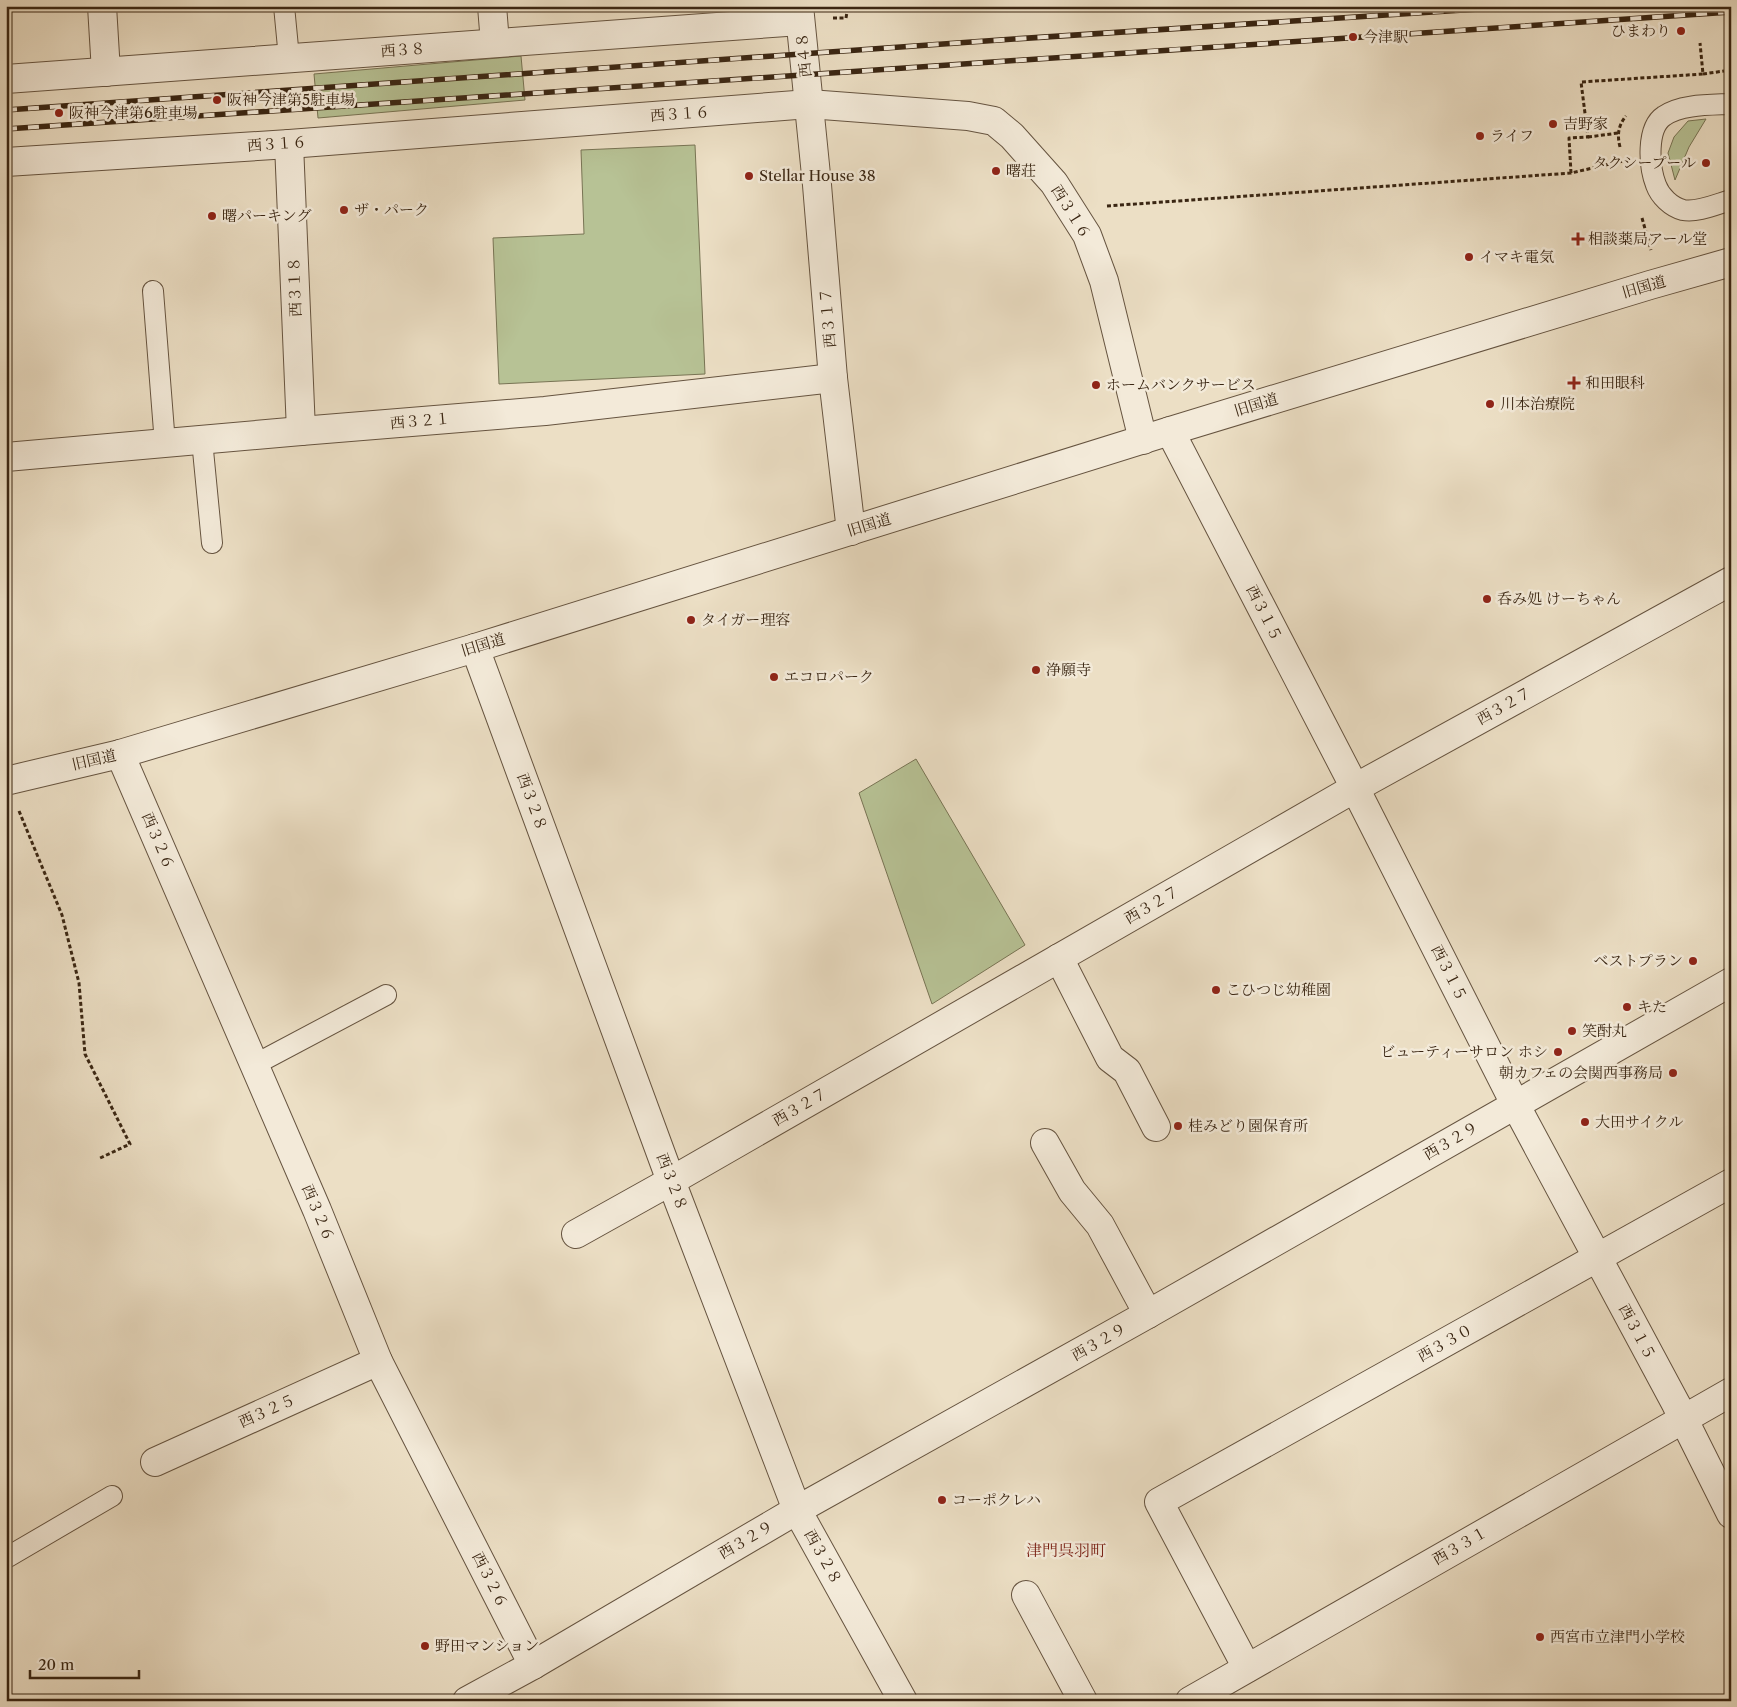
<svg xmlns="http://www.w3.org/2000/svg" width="1737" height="1707" viewBox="0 0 1737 1707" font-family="'Libre Caslon Text','Noto Serif JP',serif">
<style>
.green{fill:#b7c295;stroke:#787454}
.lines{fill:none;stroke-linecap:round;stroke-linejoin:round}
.service-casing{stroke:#665440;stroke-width:22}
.minor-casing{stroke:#665440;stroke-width:30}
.path{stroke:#3a2613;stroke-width:3;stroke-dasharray:4 2.5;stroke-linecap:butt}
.service{stroke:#f3ead9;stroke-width:20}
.minor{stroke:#f3ead9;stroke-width:28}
.rail-casing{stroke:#3a2613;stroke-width:5.5}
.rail{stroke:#f3ead9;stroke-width:4;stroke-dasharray:11;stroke-linecap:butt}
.poi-dot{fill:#8f2418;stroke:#f3ead9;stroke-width:2}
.labels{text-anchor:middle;stroke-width:5;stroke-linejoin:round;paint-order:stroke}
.poi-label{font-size:15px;fill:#3a2613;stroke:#f3ead9;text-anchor:start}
.street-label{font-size:15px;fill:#3a2613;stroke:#f3ead9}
.neighbourhood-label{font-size:16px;fill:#7a1f14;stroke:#f3ead9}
</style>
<rect width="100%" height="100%" fill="#ecdfc5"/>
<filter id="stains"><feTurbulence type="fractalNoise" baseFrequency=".004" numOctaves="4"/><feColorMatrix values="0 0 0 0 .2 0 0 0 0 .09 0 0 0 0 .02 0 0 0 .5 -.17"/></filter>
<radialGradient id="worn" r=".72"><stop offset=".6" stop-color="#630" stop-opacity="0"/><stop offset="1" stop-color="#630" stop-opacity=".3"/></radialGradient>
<g class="green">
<path d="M521,56l4,44 -207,18 -4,-44z"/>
<path d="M1706,119l-17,28 -14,33 -7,-27 6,-16 14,-16z"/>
<path d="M695,145l10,229 -206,10 -6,-146 91,-4 -3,-84z"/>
<path d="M916,759l109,186 -93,59 -73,-211z"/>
</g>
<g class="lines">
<defs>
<g id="service">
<path d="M284,6l5,52"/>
<path d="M1731,104c-20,1 -50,0 -67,12 -18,12 -15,51 -8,69 4,11 15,22 27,25 14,3 34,-6 48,-10"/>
<path d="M153,291l12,153"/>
<path d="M202,440l10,103"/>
<path d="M254,1065l132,-70"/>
<path d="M6,1558l106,-62"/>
</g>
<g id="minor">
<path d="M102,6l4,66"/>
<path d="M492,6l3,37"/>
<path d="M799,6l18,179 16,193 18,153"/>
<path d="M6,79l794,-58"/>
<path d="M289,144l12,287"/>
<path d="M6,162l283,-18 520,-40 159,12 26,5 18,15 42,47 33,52 17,46 39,159"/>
<path d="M1170,431l185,357 160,316 161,300 55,110"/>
<path d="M6,457l295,-26 244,-20 288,-33"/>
<path d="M475,648l196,533 126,329 106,191"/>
<path d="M120,754l197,456 61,151 155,304"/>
<path d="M6,781l114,-27 355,-106 695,-217 480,-146 81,-23"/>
<path d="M1059,958l51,100 17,13 29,56"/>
<path d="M1045,1143l27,48 28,34 48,89"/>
<path d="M576,1234l95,-53 684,-393 376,-207"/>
<path d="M155,1462l223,-101"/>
<path d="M1026,1595l57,106"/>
<path d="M1247,1668l-88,-166 572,-319"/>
<path d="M467,1701l66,-36 264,-155 351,-196 583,-332"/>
<path d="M1190,1701l541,-309"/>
</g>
</defs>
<use href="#service" class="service-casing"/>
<use href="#minor" class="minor-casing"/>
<g class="path">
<path d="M833,18h13l2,-12"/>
<path d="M1703,74l21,-3"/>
<path d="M1588,137l30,-4"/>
<path d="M1620,147c-3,-12 -2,-21 6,-31"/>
<path d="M1571,173l-2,-35 19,-1 -7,-55 122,-8 -3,-31"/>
<path d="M1107,206l464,-33 52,-12"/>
<path d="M1642,218l9,32"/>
<path d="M19,811l43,104 17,68 6,71 45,90 -32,15"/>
<path d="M1727,1545l4,9"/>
</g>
<use href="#service" class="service"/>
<use href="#minor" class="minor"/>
<defs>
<g id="rail">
<path d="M6,110l1008,-71 512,-33"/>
<path d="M6,129l1725,-117"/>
</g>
</defs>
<use href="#rail" class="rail-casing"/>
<use href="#rail" class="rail"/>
</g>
<g class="poi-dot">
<circle cx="1681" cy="31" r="5"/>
<circle cx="1353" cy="37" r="5"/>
<circle cx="217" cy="100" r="5"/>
<circle cx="59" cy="113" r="5"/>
<circle cx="1553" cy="124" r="5"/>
<circle cx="1480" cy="136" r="5"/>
<circle cx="1706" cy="163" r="5"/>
<circle cx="996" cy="171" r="5"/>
<circle cx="749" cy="176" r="5"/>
<circle cx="344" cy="210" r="5"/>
<circle cx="212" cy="216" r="5"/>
<path d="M1575.5 231.5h5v5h5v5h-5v5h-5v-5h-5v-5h5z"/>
<circle cx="1469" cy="257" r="5"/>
<path d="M1571.5 375.5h5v5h5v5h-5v5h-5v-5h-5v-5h5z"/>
<circle cx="1096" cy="385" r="5"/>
<circle cx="1490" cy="404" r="5"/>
<circle cx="1487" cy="599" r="5"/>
<circle cx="691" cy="620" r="5"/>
<circle cx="1036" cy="670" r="5"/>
<circle cx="774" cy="677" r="5"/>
<circle cx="1693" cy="961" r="5"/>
<circle cx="1216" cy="990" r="5"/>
<circle cx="1627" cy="1007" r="5"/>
<circle cx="1572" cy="1031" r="5"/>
<circle cx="1558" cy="1052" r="5"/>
<circle cx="1673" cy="1073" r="5"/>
<circle cx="1585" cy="1122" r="5"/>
<circle cx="1178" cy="1126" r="5"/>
<circle cx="942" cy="1500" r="5"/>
<circle cx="1540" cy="1637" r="5"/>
<circle cx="425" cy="1646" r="5"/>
</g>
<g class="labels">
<g class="poi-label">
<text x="1671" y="36" text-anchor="end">ひまわり</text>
<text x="1363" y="42">今津駅</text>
<text x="227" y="105">阪神今津第5駐車場</text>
<text x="69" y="118">阪神今津第6駐車場</text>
<text x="1563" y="129">吉野家</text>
<text x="1490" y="141">ライフ</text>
<text x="1696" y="168" text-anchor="end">タクシープール</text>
<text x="1006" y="176">曙荘</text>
<text x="759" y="181">Stellar House 38</text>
<text x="354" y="215">ザ・パーク</text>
<text x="222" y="221">曙パーキング</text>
<text x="1588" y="244">相談薬局アール堂</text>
<text x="1479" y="262">イマキ電気</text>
<text x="1585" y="388">和田眼科</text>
<text x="1106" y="390">ホームバンクサービス</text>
<text x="1500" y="409">川本治療院</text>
<text x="1497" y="604">呑み処 けーちゃん</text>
<text x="701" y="625">タイガー理容</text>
<text x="1046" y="675">浄願寺</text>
<text x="784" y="682">エコロパーク</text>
<text x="1683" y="966" text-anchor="end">ベストプラン</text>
<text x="1226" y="995">こひつじ幼稚園</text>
<text x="1637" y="1012">キた</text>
<text x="1582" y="1036">笑酎丸</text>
<text x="1548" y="1057" text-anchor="end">ビューティーサロン ホシ</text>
<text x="1663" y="1078" text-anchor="end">朝カフェの会関西事務局</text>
<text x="1595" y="1127">大田サイクル</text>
<text x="1188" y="1131">桂みどり園保育所</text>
<text x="952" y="1505">コーポクレハ</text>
<text x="1550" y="1642">西宮市立津門小学校</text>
<text x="435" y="1651">野田マンション</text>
</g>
<g class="street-label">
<text transform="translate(403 50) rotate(-4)" y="5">西３８</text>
<text transform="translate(804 55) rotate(-96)" y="5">西４８</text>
<text transform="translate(680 114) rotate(-4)" y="5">西３１６</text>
<text transform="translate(277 144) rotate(-4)" y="5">西３１６</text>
<text transform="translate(1071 212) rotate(58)" y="5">西３１６</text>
<text transform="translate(295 287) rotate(-92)" y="5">西３１８</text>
<text transform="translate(1644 287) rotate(-16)" y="5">旧国道</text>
<text transform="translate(828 318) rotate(-95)" y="5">西３１７</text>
<text transform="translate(1256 405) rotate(-17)" y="5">旧国道</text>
<text transform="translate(420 421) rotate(-5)" y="5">西３２１</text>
<text transform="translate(869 525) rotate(-17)" y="5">旧国道</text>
<text transform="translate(1264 613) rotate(63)" y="5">西３１５</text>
<text transform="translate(483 645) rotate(-17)" y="5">旧国道</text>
<text transform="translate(1504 706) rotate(-29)" y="5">西３２７</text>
<text transform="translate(94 760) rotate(-13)" y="5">旧国道</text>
<text transform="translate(532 802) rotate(70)" y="5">西３２８</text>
<text transform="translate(158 841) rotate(67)" y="5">西３２６</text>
<text transform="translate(1152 905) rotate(-30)" y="5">西３２７</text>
<text transform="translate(1449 973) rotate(63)" y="5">西３１５</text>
<text transform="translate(800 1107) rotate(-30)" y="5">西３２７</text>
<text transform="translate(1451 1141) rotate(-30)" y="5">西３２９</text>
<text transform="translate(672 1182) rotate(69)" y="5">西３２８</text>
<text transform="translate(318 1213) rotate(67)" y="5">西３２６</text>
<text transform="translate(1637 1332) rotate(62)" y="5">西３１５</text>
<text transform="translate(1099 1342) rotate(-29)" y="5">西３２９</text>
<text transform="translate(1445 1343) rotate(-29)" y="5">西３３０</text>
<text transform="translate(267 1411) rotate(-24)" y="5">西３２５</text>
<text transform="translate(746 1540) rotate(-30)" y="5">西３２９</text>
<text transform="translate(1460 1546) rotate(-30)" y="5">西３３１</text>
<text transform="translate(823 1557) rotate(61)" y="5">西３２８</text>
<text transform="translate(490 1580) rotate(63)" y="5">西３２６</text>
</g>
<g class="neighbourhood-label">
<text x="1066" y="1556">津門呉羽町</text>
</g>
</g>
<rect width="1737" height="1707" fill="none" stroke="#ecdfc5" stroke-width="25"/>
<rect x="8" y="8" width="1722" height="1692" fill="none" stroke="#3a2613" stroke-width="2.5"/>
<rect x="12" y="12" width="1712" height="1682" fill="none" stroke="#3a2613"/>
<path d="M30 1670v8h109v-8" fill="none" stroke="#3a2613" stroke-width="2.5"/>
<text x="38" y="1670" font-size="15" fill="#3a2613" stroke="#f3ead9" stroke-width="4" paint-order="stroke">20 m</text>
<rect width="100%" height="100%" filter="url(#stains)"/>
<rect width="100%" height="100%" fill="url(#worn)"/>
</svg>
